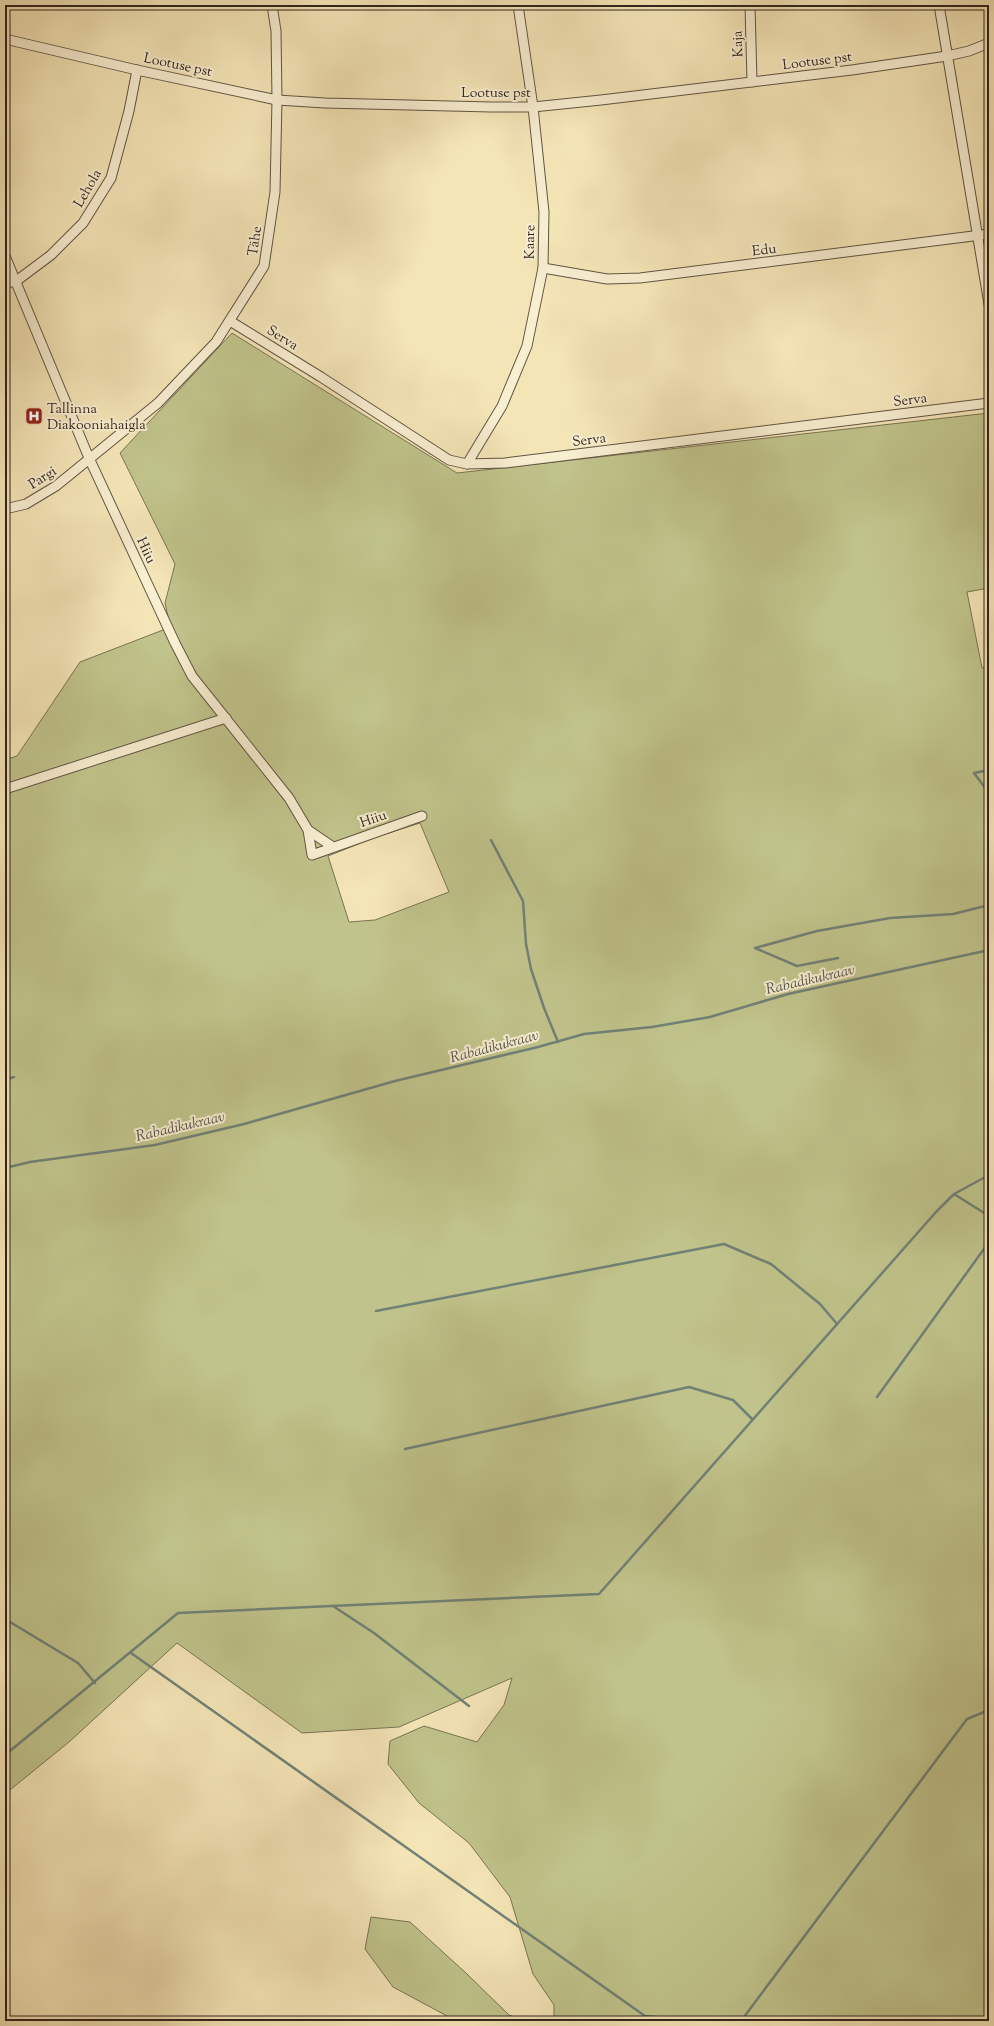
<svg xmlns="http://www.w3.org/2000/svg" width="994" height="2026" viewBox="0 0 994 2026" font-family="'Sorts Mill Goudy',serif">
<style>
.green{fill:#c0c38b;stroke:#787454;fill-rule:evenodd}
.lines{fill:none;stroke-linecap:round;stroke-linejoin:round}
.stream{stroke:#718176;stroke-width:2.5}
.minor-casing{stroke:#615444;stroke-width:11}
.minor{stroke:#f8eed0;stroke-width:9}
.labels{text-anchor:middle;stroke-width:4;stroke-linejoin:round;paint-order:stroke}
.street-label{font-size:14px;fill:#30241d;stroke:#f8eed0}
.poi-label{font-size:14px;fill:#30241d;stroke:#f8eed0;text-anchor:start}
.water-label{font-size:15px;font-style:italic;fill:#50524a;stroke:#f8eed0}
</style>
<rect width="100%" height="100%" fill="#f4e5b7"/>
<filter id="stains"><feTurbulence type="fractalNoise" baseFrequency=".005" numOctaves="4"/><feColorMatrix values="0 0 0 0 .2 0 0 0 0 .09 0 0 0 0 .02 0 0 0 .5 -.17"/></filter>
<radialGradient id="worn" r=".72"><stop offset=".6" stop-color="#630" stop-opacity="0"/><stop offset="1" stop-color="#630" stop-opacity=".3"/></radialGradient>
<g class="green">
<path d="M232,333l225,140 532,-60v175l-22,4 15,76 7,-1v1354h-435v-16l-21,-31 -23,-77 -41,-54 -50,-40 -31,-39 2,-23 34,-15 53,16 27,-37 8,-27 -113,49 -97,6 -125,-90 -108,99 -64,52v-1034l12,-4 63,-94 83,-32 6,-9 -4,-18 10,-39 -55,-111zM420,823l29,69 -74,28 -26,2 -21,-66 48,-19z"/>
<path d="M371,1917l39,5 57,52 42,41 16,6h-72l-6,-5 -54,-29 -28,-38z"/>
</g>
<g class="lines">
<g class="stream">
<path d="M989,770l-15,3 15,20"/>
<path d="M491,840l32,61 3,43 5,25 13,39 14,34"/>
<path d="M838,958l-41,8 -42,-18 62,-17 73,-13 63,-4 36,-9"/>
<path d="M5,1080l9,-3"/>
<path d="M5,1168l25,-6 125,-17 89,-21 151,-43 143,-34 46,-13 68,-7 58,-10 78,-23 201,-44"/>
<path d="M954,1194l35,22"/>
<path d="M376,1311l348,-67 47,20 49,40 17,20"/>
<path d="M877,1397l112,-155"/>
<path d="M405,1449l284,-62 44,13 19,19"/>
<path d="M333,1606l41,27 95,73"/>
<path d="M5,1619l73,44 17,20"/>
<path d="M131,1653l514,363 59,5"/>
<path d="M5,1755l173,-142 421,-19 337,-382 18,-18 35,-19"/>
<path d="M741,2021l226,-302 22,-9"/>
</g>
<defs>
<g id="minor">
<path d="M750,5l2,77"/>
<path d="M939,5l50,299"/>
<path d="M5,39l132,31 140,30 48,3 166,4h42l68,-7 251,-30 95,-14 22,-5 20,-8"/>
<path d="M5,256l84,202 86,185 17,33 97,122 19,32 4,25 110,-39"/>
<path d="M543,268l64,11 33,-1 349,-44"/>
<path d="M5,282h10l36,-27 32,-32 28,-45 18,-67 8,-41"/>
<path d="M230,321l91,56 128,83 18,4 38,-1 484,-60"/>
<path d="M467,464l35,-58 25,-60 16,-78 1,-56 -11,-105 -15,-102"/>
<path d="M5,509l21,-5 30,-18 102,-83 58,-61 48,-76 11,-74 2,-92 -1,-69 -4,-26"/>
<path d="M5,789l221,-71"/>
<path d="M308,830l25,17"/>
</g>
</defs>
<use href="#minor" class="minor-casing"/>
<use href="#minor" class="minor"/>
</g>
<defs>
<symbol id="hospital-square" viewBox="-11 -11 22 22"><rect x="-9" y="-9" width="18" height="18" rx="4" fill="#8f2418" stroke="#f8eed0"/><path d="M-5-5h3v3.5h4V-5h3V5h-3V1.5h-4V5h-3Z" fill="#fff"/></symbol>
</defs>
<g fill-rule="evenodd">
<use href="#hospital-square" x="24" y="406" width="20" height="20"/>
</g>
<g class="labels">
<g class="street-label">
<text transform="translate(737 44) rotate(-92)" y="5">Kaja</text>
<text transform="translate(817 60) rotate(-7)" y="5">Lootuse pst</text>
<text transform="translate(178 64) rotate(12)" y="5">Lootuse pst</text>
<text x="496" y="97">Lootuse pst</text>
<text transform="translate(87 188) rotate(-60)" y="5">Lehola</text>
<text transform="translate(254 241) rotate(-82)" y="5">Tähe</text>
<text transform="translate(529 242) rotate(-89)" y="5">Kaare</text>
<text transform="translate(764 249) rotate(-7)" y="5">Edu</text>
<text transform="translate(283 337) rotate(32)" y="5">Serva</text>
<text transform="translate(910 399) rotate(-7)" y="5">Serva</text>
<text transform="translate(589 439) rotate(-7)" y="5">Serva</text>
<text transform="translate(42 477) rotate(-33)" y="5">Pargi</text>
<text transform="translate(147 550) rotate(65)" y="5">Hiiu</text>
<text transform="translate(373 818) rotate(-19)" y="5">Hiiu</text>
</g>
<g class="poi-label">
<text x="47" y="413">Tallinna<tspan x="47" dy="16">Diakooniahaigla</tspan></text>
</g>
<g class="water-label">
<text transform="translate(810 979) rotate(-13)" y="5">Rabadikukraav</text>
<text transform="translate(494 1046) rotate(-15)" y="5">Rabadikukraav</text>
<text transform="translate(180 1126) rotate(-13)" y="5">Rabadikukraav</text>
</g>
</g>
<rect width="994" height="2026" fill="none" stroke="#f4e5b7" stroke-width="20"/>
<rect x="6" y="6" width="982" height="2014" fill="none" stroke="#30241d" stroke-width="2"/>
<rect x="10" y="10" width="974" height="2006" fill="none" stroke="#30241d"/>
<rect width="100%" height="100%" filter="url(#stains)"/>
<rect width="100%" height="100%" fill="url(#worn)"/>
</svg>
